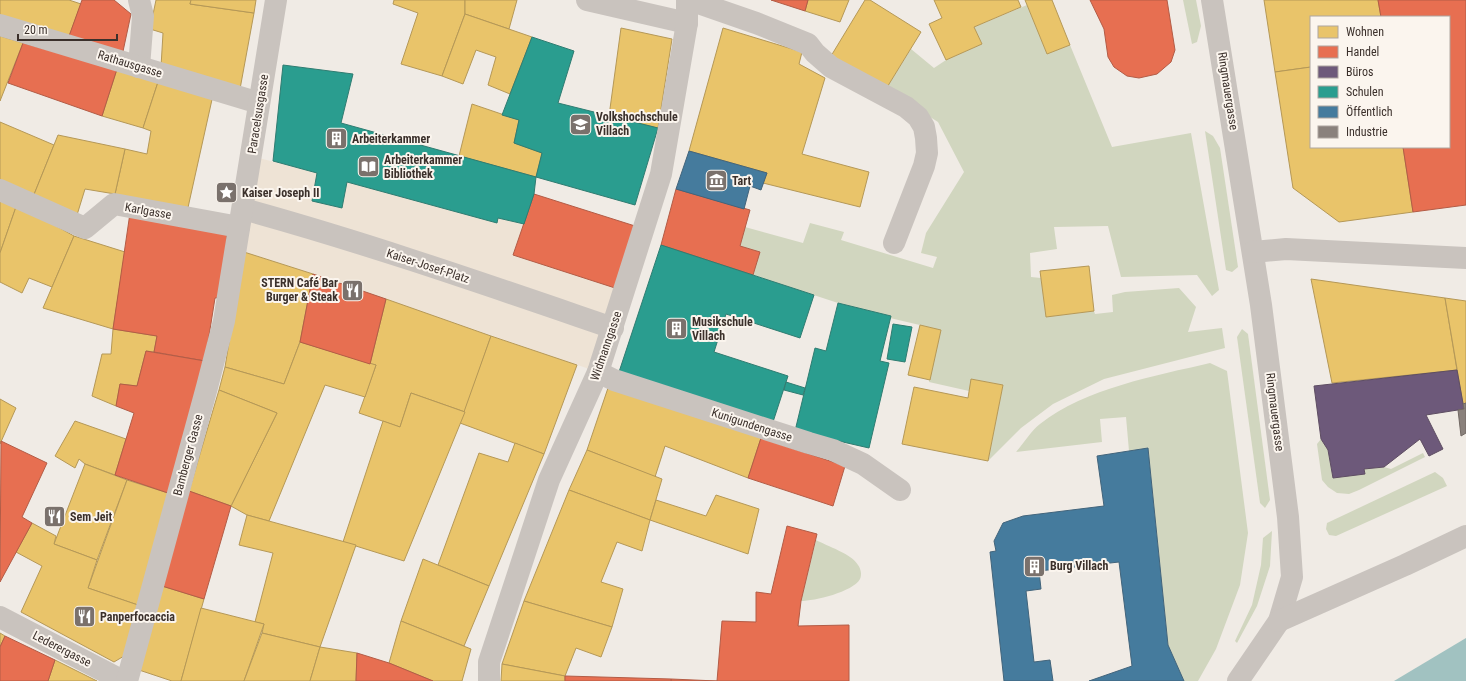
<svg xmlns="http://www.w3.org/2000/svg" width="1466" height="681" viewBox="0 0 1466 681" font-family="'Roboto Condensed',sans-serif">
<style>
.green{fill:#d1d6bf}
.plaza{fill:#eee3d5}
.water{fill:#a1c2c1}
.homes{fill:#e9c46a;stroke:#b59857}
.shops{fill:#e76f51;stroke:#b35c46}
.offices{fill:#6d597a;stroke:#5e4d62}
.schools{fill:#2a9d8f;stroke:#2f7c71}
.public{fill:#457b9d;stroke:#42647b}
.industry{fill:#8a817c;stroke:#726964}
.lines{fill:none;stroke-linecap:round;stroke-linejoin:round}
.minor{stroke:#c9c3be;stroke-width:22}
.labels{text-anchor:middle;stroke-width:4;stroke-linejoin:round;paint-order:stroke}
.street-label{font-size:12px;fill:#3b302b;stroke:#fbf5ee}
.poi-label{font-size:12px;font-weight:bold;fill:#3b302b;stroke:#fbf5ee;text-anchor:start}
</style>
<rect width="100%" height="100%" fill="#f0ebe5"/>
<g class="green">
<path d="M1183,0h13l5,26 -4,16 -5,2z"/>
<path d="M1027,5l20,49 23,-9 42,102 79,-14 28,157 -7,6 -15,-21 -76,2 -13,-51 -54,1 3,22 -27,4 1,24 10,1 5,39 48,-6 1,3 18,-2 -1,-17 13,-3 54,-4 17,19 -8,25 34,-4 3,20 -121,31 -51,25 -32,24 -33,33 15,-76 -31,-6 -3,12 -40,-9 12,-52 -51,-12 1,-2 -53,-13 -85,-28 7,-23 -20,-6 5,-19 58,16 7,-20 34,9 -3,8 92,28 4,-11 -16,-4 5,-20 38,-61 -26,-50 -52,-33 25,-40 23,19 12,-8 36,-16 -8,-17z"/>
<path d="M1205,131l8,5 7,12 18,119 -6,5 -6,-2z"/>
<path d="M1242,329l6,5 22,166 -5,8 -5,-5 -23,-166z"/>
<path d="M1210,363l17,8 21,162 -8,52 -24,64 -18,32h-14l-16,-36 -20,-196 -19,2 -3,-34 -26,2 2,23 -86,10c8,-9 15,-21 24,-28 46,-36 115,-48 170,-61z"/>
<path d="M1321,439l7,11 5,28 32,-4 -1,-5 20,-2 7,2 32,-16 2,4 -66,33 -10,4 -12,-1 -9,-6 -6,-7 -5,-36z"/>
<path d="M1435,472l8,6 4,8 -111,50 -7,-1 -3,-6 1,-6z"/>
<path d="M1272,531l-2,35 -13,40 -20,37 -2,-2 17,-36 9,-40 2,-27z"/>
<path d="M816,540c11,6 36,14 42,25 3,4 4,10 2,14 -7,13 -46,22 -59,22z"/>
</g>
<path class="plaza" d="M251,156l66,17 -5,28 29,7 6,-26 150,41 1,-5 26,6 101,67 -27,81 -285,-98 -78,-25z"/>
<path class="water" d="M1466,638v43h-72z"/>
<g class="homes">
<path d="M0,0h69l12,4 -13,35 -68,-18z"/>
<path d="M156,0h35l-1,4 64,9 -14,76 -79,-22 2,-34 -13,-4z"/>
<path d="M191,0h65l-2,13 -64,-9z"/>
<path d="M394,0h71v14l-23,62 -41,-12 17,-51 -25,-9z"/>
<path d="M465,0h52l-8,29 -44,-15z"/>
<path d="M808,0h41l-9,22 -35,-11z"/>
<path d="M865,0h5l51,32 -35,57 -55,-33z"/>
<path d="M934,0h84l3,7 -47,20 8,17 -36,16 -17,-36 13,-6z"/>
<path d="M1025,0h27l18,45 -23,9z"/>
<path d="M1264,0h114l3,17h-70v50l-36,5z"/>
<path d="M465,14l67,23 -22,57 -22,-9 8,-28 -20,-7 -13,34 -21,-8z"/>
<path d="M621,28l51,11 -14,89 -49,-12z"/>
<path d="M723,28l79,24 -3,12 26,14 -23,76 67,18 -9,35 -97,-24 4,-10 -78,-22z"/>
<path d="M0,36l23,7 -23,58z"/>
<path d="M1311,67v80h92l10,65 -74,10 -46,-34 -18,-116z"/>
<path d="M117,69l41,13 -15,46 -41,-12z"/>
<path d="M158,82l55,13 -26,117 -72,-18 10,-45 22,5 4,-23 -8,-3z"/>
<path d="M472,104l47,16 -5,23 28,10 -6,24 -77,-21z"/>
<path d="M0,122l54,23 -21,52 -33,-16z"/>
<path d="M58,135l67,14 -10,45 -30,-5 -8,26 -44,-18z"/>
<path d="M0,197l17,7 -17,49z"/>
<path d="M17,204l57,32 -22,51 -23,-9 -7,15 -22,-11v-29z"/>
<path d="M74,236l51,16 -12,77 -70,-21z"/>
<path d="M244,252l69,22 -13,68 -16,42 -59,-17z"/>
<path d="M1089,266l5,45 -48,6 -6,-46z"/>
<path d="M1311,279l134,19 12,72 -125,13z"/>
<path d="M1445,298l21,3v102l-3,1z"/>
<path d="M386,299l105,37 -26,76 -54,-19 -11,34 -41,-14 17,-48 -6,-1z"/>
<path d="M920,325l21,5 -11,50 -22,-5z"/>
<path d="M113,329l44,7 -3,16 -8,-1 -9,35 -17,-2 -4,22 -24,-10 10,-42h9z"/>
<path d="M491,336l86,29 -33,89 -84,-31z"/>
<path d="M300,342l76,23 -11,32 -40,-12 -56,136 -22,-6 -16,-9 46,-93 -58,-23 6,-23 59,17z"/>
<path d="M971,379l32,6 -15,76 -86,-17 12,-57 54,11z"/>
<path d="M609,385l152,53 -13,40 -83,-32 -10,31 -68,-27z"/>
<path d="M219,390l58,23 -46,93 -42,-15z"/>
<path d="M411,393l54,19 -61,149 -61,-19 40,-121 17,6z"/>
<path d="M0,399l16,9 -16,36z"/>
<path d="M75,421l51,18 -11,36 -30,-11 -6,-5 -4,9 -20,-12z"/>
<path d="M515,443l29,11 -55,132 -51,-21 41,-112 29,9z"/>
<path d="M587,450l75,29 -12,41 -81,-30z"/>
<path d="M85,464l42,16 -30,80 -43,-16z"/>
<path d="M127,480l41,13 -30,112 -50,-17z"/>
<path d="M569,490l81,30 -8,31 -25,-9 -16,40 22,7 -11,38 -88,-26z"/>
<path d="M716,495l43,14 -11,45 -98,-34 6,-20 50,16z"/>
<path d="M247,515l109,30 -36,102 -58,-14 2,-9 -9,-2 18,-69 -34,-8z"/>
<path d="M32,523l24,13 -2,8 43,16 -9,28 50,17 -14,51 -10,6 -93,-50 21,-46 -26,-14z"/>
<path d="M423,559l66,27 -25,60 -63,-25z"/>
<path d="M162,586l42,13 -23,82h-9l-33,-11z"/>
<path d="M524,601l88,26 -11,30 -25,-9 -11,28 -63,-12z"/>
<path d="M201,608l63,16 -20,57h-63z"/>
<path d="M401,621l70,28 -9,32h-29l-44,-18z"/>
<path d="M0,633l5,3 -5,11z"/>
<path d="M262,633l58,14 -10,34h-66z"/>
<path d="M320,647l37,6 -1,28h-46z"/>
<path d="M55,660l42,21h-49z"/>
<path d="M502,664l63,12v5h-64z"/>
</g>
<g class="shops">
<path d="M82,0h32l17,14 -9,42 -54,-17z"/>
<path d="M771,0h37l-3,11z"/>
<path d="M1090,0h77l8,50 -4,12 -14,12 -18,4 -12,-2 -13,-9 -6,-10 -4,-28z"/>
<path d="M1378,0h88v205l-53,7 -10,-65h46v-130h-68z"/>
<path d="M23,43l94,26 -15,47 -94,-33z"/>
<path d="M676,189l74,21 -10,36 20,6 -7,23 -92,-30z"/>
<path d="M534,194l101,32 -20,62 -102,-33z"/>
<path d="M130,213l97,15 -3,69 -9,1 -10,63 -51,-9 3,-16 -44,-7z"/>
<path d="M313,274l73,25 -16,65 -70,-22z"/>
<path d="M146,351l59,10 -37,132 -53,-18 19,-62 -18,-7 4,-22 17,2z"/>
<path d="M761,438l84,28 -12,40 -85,-28z"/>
<path d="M1,441l46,22 -25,54 10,6 -32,59z"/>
<path d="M189,491l42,15 -27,93 -42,-13z"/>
<path d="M787,526l30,8 -16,67 -3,25 51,-1v56h-178v-2l46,2 5,-60 34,1v-30l15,2z"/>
<path d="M5,636l50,24 -7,21h-48v-34z"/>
<path d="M357,653l32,10 44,18h-77z"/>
<path d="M565,676l106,3v2h-106z"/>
</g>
<path class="offices" d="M1457,370l7,39 -38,6 17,34 -14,7 -9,-17 -36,28 -20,2 1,5 -32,4 -5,-28 -7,-11 -7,-53z"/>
<g class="schools">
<path d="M532,37l42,14 -16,52 100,25 -23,77 -99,-28 6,-24 -28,-10 5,-23 -17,-5z"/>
<path d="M283,65l70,9 -12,49 195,54 -2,17 -10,30 -26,-6 -1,5 -150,-41 -5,26 -30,-7 5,-28 -44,-12z"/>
<path d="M661,245l153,50 -14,43 -74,-24 -12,38 74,24 -16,49 -154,-50z"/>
<path d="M838,303l53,13 -11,45 9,2 -20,85 -74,-17 20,-83 11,3z"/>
<path d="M893,324l19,3 -7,35 -18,-3z"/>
<path d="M786,382l19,6 -2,7 -19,-5z"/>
</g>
<g class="public">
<path d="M689,151l78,22 -6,17 -11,-4 -6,23 -68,-20z"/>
<path d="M1148,448l20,197 16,36h-95l43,-15 -13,-104 -80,9 2,18 -15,2 8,71 16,-2 3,21h-49l-14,-129 6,-1 -2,-10 9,-18 20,-7 81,-10 -7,-50z"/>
</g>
<path class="industry" d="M1466,403v30l-5,3 -3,-26 6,-1 -1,-5z"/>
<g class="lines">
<g class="minor">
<path d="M139,0l4,16 -4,51"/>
<path d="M587,0l100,23"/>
<path d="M690,0l66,23 52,21 7,9 16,14 75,40 12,10 6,10 2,11 1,15 -3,13 -30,77"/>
<path d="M1212,0l49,305 27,212 4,60 -13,44 -41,60"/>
<path d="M0,25l259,78"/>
<path d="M0,190l85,38 29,-24 125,23"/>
<path d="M243,209c124,34 247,77 370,119"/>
<path d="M1253,252l33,-3 180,9"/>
<path d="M598,372l16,8 195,63 24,7 30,14 37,26"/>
<path d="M0,617l123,64"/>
<path d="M1279,621l126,-56 61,-29"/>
<path d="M127,681l80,-294 17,-66 52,-321"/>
<path d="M489,681v-19l60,-182 49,-108 63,-198 26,-151v-23"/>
</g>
</g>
<defs>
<symbol id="school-square" viewBox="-11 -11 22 22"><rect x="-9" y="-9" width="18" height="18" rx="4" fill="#7a716c" stroke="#fbf5ee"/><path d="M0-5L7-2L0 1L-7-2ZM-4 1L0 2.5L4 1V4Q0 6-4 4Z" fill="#fff"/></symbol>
<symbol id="building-square" viewBox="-11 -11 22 22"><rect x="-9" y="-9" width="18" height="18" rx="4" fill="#7a716c" stroke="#fbf5ee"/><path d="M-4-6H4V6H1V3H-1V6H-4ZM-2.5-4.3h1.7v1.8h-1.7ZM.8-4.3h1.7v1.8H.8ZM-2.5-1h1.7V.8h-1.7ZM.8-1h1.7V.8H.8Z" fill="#fff"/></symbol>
<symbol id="library-square" viewBox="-11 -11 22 22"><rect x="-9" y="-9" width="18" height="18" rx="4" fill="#7a716c" stroke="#fbf5ee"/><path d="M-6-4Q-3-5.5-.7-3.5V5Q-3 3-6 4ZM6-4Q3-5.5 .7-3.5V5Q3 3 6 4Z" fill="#fff"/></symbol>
<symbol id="museum-square" viewBox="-11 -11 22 22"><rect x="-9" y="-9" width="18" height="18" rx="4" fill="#7a716c" stroke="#fbf5ee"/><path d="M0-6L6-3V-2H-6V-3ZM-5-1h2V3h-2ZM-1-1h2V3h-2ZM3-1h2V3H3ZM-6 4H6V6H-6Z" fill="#fff"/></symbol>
<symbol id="sight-square" viewBox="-11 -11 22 22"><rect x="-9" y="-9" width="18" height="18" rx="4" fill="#7a716c" stroke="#fbf5ee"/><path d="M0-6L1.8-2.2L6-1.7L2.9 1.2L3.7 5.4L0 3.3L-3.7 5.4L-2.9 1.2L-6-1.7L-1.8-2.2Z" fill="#fff"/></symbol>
<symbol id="restaurant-square" viewBox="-11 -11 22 22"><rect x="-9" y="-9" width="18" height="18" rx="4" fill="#7a716c" stroke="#fbf5ee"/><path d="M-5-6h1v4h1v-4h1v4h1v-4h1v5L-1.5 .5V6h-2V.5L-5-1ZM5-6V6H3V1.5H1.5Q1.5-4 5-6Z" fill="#fff"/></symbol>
</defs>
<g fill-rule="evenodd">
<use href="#school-square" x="568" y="112" width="25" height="25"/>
<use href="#building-square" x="324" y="126" width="25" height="25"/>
<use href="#library-square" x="356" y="154" width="25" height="25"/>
<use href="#museum-square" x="704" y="168" width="25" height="25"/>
<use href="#sight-square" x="214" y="180" width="25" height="25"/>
<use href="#restaurant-square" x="340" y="278" width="25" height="25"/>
<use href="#building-square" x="664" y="316" width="25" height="25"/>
<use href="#restaurant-square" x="42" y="504" width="25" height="25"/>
<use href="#building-square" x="1022" y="554" width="25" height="25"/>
<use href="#restaurant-square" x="72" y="604" width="25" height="25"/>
</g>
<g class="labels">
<g class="street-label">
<text transform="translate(130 64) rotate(17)" y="4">Rathausgasse</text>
<text transform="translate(1228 91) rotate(81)" y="4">Ringmauergasse</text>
<text transform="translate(258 114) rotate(-81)" y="4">Paracelsusgasse</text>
<text transform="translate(148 211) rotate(10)" y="4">Karlgasse</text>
<text transform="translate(428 266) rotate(18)" y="4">Kaiser-Josef-Platz</text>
<text transform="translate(606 346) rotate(-71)" y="4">Widmanngasse</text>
<text transform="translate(1275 412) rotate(83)" y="4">Ringmauergasse</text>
<text transform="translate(752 425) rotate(18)" y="4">Kunigundengasse</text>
<text transform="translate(188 455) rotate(-75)" y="4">Bamberger Gasse</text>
<text transform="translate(62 649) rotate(27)" y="4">Lederergasse</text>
</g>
<g class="poi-label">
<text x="596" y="121">Volkshochschule<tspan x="596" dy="14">Villach</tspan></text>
<text x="352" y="143">Arbeiterkammer</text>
<text x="384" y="164">Arbeiterkammer<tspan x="384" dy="14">Bibliothek</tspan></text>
<text x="732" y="185">Tart</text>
<text x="242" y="197">Kaiser Joseph II</text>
<text x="338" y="287" text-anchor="end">STERN Café Bar<tspan x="338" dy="14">Burger &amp; Steak</tspan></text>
<text x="692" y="326">Musikschule<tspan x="692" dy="14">Villach</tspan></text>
<text x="70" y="521">Sem Jeit</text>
<text x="1050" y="570">Burg Villach</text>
<text x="100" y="621">Panperfocaccia</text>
</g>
</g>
<rect x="1310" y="16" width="140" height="132" fill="#fbf5ee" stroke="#aea6a0"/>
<rect x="1318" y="26" width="20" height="12" fill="#e9c46a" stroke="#aea6a0"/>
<text x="1346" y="36" font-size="12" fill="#3b302b">Wohnen</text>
<rect x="1318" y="46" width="20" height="12" fill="#e76f51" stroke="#aea6a0"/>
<text x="1346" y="56" font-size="12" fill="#3b302b">Handel</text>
<rect x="1318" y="66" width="20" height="12" fill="#6d597a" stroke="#aea6a0"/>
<text x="1346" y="76" font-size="12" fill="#3b302b">Büros</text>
<rect x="1318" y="86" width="20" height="12" fill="#2a9d8f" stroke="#aea6a0"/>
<text x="1346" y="96" font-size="12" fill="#3b302b">Schulen</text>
<rect x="1318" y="106" width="20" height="12" fill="#457b9d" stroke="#aea6a0"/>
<text x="1346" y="116" font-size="12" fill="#3b302b">Öffentlich</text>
<rect x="1318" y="126" width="20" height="12" fill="#8a817c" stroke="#aea6a0"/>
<text x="1346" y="136" font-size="12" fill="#3b302b">Industrie</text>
<path d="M18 34v6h99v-6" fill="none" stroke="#3b302b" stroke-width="2"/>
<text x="24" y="34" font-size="12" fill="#3b302b" stroke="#fbf5ee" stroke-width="3" paint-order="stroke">20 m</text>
</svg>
